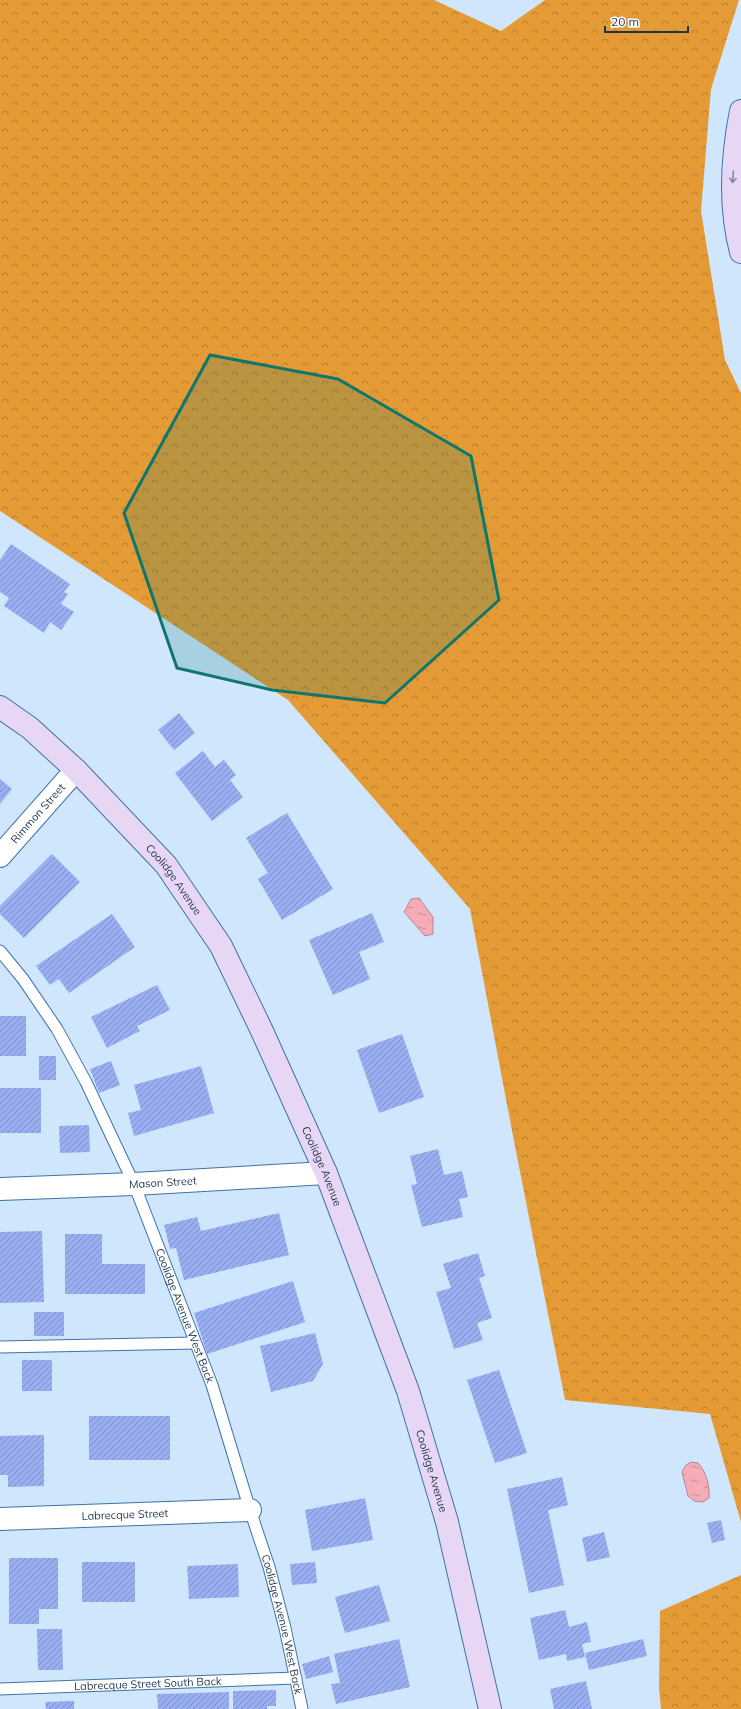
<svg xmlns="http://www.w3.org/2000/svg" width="741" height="1709" viewBox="0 0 741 1709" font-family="Mulish,sans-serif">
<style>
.forest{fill:url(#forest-crowns)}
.water{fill:url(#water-ripples);stroke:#b58996}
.building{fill:url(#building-hatch)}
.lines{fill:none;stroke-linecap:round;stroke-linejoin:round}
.lane-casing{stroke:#3e72a7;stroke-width:13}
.street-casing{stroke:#3e72a7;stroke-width:24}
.secondary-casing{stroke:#3e72a7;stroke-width:24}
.lane{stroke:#fff;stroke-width:11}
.street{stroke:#fff;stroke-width:22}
.secondary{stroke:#e8d7f4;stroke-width:22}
.oneway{stroke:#8486a0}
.marked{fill:#0f766e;fill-opacity:0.2;stroke:#0f766e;stroke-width:3;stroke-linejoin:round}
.labels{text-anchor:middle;stroke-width:3;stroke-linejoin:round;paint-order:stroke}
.street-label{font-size:11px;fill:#1f364c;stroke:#fff}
</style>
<defs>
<pattern id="forest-crowns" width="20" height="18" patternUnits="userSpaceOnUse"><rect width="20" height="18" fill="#e59b35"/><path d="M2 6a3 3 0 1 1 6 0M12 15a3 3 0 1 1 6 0" fill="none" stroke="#b97f2f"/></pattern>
<pattern id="water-ripples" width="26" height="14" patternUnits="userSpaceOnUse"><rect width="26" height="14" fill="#f5acb6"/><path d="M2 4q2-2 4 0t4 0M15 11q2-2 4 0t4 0" fill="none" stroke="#c68d96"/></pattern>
<pattern id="building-hatch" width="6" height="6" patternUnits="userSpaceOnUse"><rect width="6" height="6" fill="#9aaff2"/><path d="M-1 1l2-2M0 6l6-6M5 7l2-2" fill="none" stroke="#7d8fc6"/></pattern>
</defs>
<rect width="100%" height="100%" fill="#d0e6fd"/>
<g class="forest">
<path d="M0,0h434l67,31 44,-31h194l-28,89 -10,122 24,149 16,33v1129l-31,-108 -145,-14 -52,-264 -43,-227 -182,-209 -288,-189z"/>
<path d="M741,1575v134h-80l-2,-21 1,-77z"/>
</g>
<g class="water">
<path d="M419,898l14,19v17l-8,2 -21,-24 7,-13z"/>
<path d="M691,1462l7,1c8,8 12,23 11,35l-6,4 -9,-1 -6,-5 -6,-24 4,-7z"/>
</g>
<g class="building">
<path d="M11,544l59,40 -6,8 4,2 -7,10 13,8 -13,18 -11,-8 -6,11 -40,-27 5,-8 -9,-6v-32z"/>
<path d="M179,713l16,20 -21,17 -16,-20z"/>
<path d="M203,751l12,16 9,-7 12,15 -6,5 13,17 -31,24 -37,-48z"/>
<path d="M0,779l12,10 -12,15z"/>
<path d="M287,813l46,76 -51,31 -24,-41 10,-6 -22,-35z"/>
<path d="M52,854l28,28 -56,56 -24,-24v-8z"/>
<path d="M372,913l12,29 -25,10 11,27 -37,16 -24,-55z"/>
<path d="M112,914l23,33 -66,46 -10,-14 -9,6 -14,-19z"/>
<path d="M157,985l13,25 -33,16 3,5 -33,17 -16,-31z"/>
<rect x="0" y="1016" width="26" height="40"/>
<path d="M402,1034l22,63 -45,16 -22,-63z"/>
<rect x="39" y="1056" width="17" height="24"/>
<path d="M111,1061l9,24 -21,8 -9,-24z"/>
<path d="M201,1066l13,47 -80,23 -6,-23 13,-3 -7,-25z"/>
<rect x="0" y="1088" width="41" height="45"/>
<path d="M89,1125l1,27 -30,1 -1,-27z"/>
<path d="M438,1149l6,26 18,-4 6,26 -9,2 4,18 -41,10 -11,-42 6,-1 -7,-28z"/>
<path d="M279,1213l10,42 -105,25 -8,-32 -6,1 -6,-24 33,-8 4,14z"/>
<path d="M42,1231l2,71 -44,1v-71z"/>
<path d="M65,1234h37v30h43v30h-80z"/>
<path d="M478,1253l7,23 -6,2 13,40 -15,5 6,17 -29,9 -18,-57 15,-4 -8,-24z"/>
<path d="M293,1281l12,41 -98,32 -13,-41z"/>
<rect x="34" y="1312" width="30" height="24"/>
<path d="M315,1333l8,31 -10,17 -42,11 -11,-46z"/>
<rect x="22" y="1360" width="30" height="31"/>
<path d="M499,1370l28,83 -32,10 -28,-83z"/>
<rect x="89" y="1416" width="81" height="44"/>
<path d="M44,1435v51l-36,1v-12h-8v-39z"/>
<path d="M562,1477l6,28 -20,5 16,75 -35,8 -22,-104z"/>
<path d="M365,1498l8,42 -61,11 -7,-41z"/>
<path d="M721,1520l4,20 -13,3 -5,-20z"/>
<path d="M604,1532l6,25 -23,5 -5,-24z"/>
<path d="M9,1558h49v51h-19v15h-30z"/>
<rect x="82" y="1562" width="53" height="40"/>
<path d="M315,1562l2,21 -25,2 -2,-21z"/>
<path d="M238,1564l1,33 -50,2 -2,-33z"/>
<path d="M379,1585l11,36 -45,12 -10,-36z"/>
<path d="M565,1610l4,17 18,-5 4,20 -9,2 3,13 -18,4 -1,-7 -27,6 -9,-42z"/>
<path d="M37,1629h25l1,41h-25z"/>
<path d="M399,1639l11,48 -74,17 -5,-20 9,-1 -6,-29z"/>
<path d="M643,1639l4,17 -58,14 -4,-17z"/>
<path d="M329,1656l4,16 -27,7 -4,-15z"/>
<path d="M586,1681l6,28h-38l-4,-20z"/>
<path d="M276,1690v16h-9v3h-34v-18z"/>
<path d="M229,1692v17h-71l-1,-15z"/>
<path d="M74,1701v8h-28l-1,-7z"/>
</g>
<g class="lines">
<defs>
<g id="lane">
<path id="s1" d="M0,951l23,28 34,50 29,53 48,102 78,201 38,125 19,57 16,61 17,81"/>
<path d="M0,1347l195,-4"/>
<path id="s2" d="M0,1689l296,-11"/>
</g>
<g id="street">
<path id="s3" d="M0,856l76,-86"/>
<path id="s4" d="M0,1189l134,-5 192,-11"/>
<path id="s5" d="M0,1519l250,-9"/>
</g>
<g id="secondary">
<path d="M741,111c-9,45 -12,95 0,141"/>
<path id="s6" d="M0,707l30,21 46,42 90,95 55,81 41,85 64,142 82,218 39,131 43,187"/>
</g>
</defs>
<use href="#lane" class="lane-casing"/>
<use href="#street" class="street-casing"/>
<use href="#secondary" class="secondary-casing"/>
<use href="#lane" class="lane"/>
<use href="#street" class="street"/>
<use href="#secondary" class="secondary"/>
</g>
<defs><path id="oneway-shaft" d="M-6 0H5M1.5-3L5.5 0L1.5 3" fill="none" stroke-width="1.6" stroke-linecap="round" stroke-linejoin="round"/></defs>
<use class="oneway" href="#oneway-shaft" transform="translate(733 177) rotate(94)"/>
<path class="marked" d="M210,355l128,24 133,77 28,144 -114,103 -113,-13 -95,-22 -53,-155z"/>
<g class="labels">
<g class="street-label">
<text dy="4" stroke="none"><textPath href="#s3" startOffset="57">Rimmon Street</textPath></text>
<text dy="4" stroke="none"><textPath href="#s6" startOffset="246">Coolidge Avenue</textPath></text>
<text dy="4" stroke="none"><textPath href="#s6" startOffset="570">Coolidge Avenue</textPath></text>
<text dy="4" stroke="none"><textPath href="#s4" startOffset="163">Mason Street</textPath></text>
<text dy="4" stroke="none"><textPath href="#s1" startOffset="411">Coolidge Avenue West Back</textPath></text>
<text dy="4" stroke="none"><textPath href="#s6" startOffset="894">Coolidge Avenue</textPath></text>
<text dy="4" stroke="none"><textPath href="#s5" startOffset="125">Labrecque Street</textPath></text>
<text dy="4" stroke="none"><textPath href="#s1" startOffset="735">Coolidge Avenue West Back</textPath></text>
<text dy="4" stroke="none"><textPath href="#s2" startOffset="148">Labrecque Street South Back</textPath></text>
</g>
</g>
<path d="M605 26v6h83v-6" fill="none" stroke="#1f364c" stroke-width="2"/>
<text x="611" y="26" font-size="12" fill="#1f364c" stroke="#ffffff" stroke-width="3" paint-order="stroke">20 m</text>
</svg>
